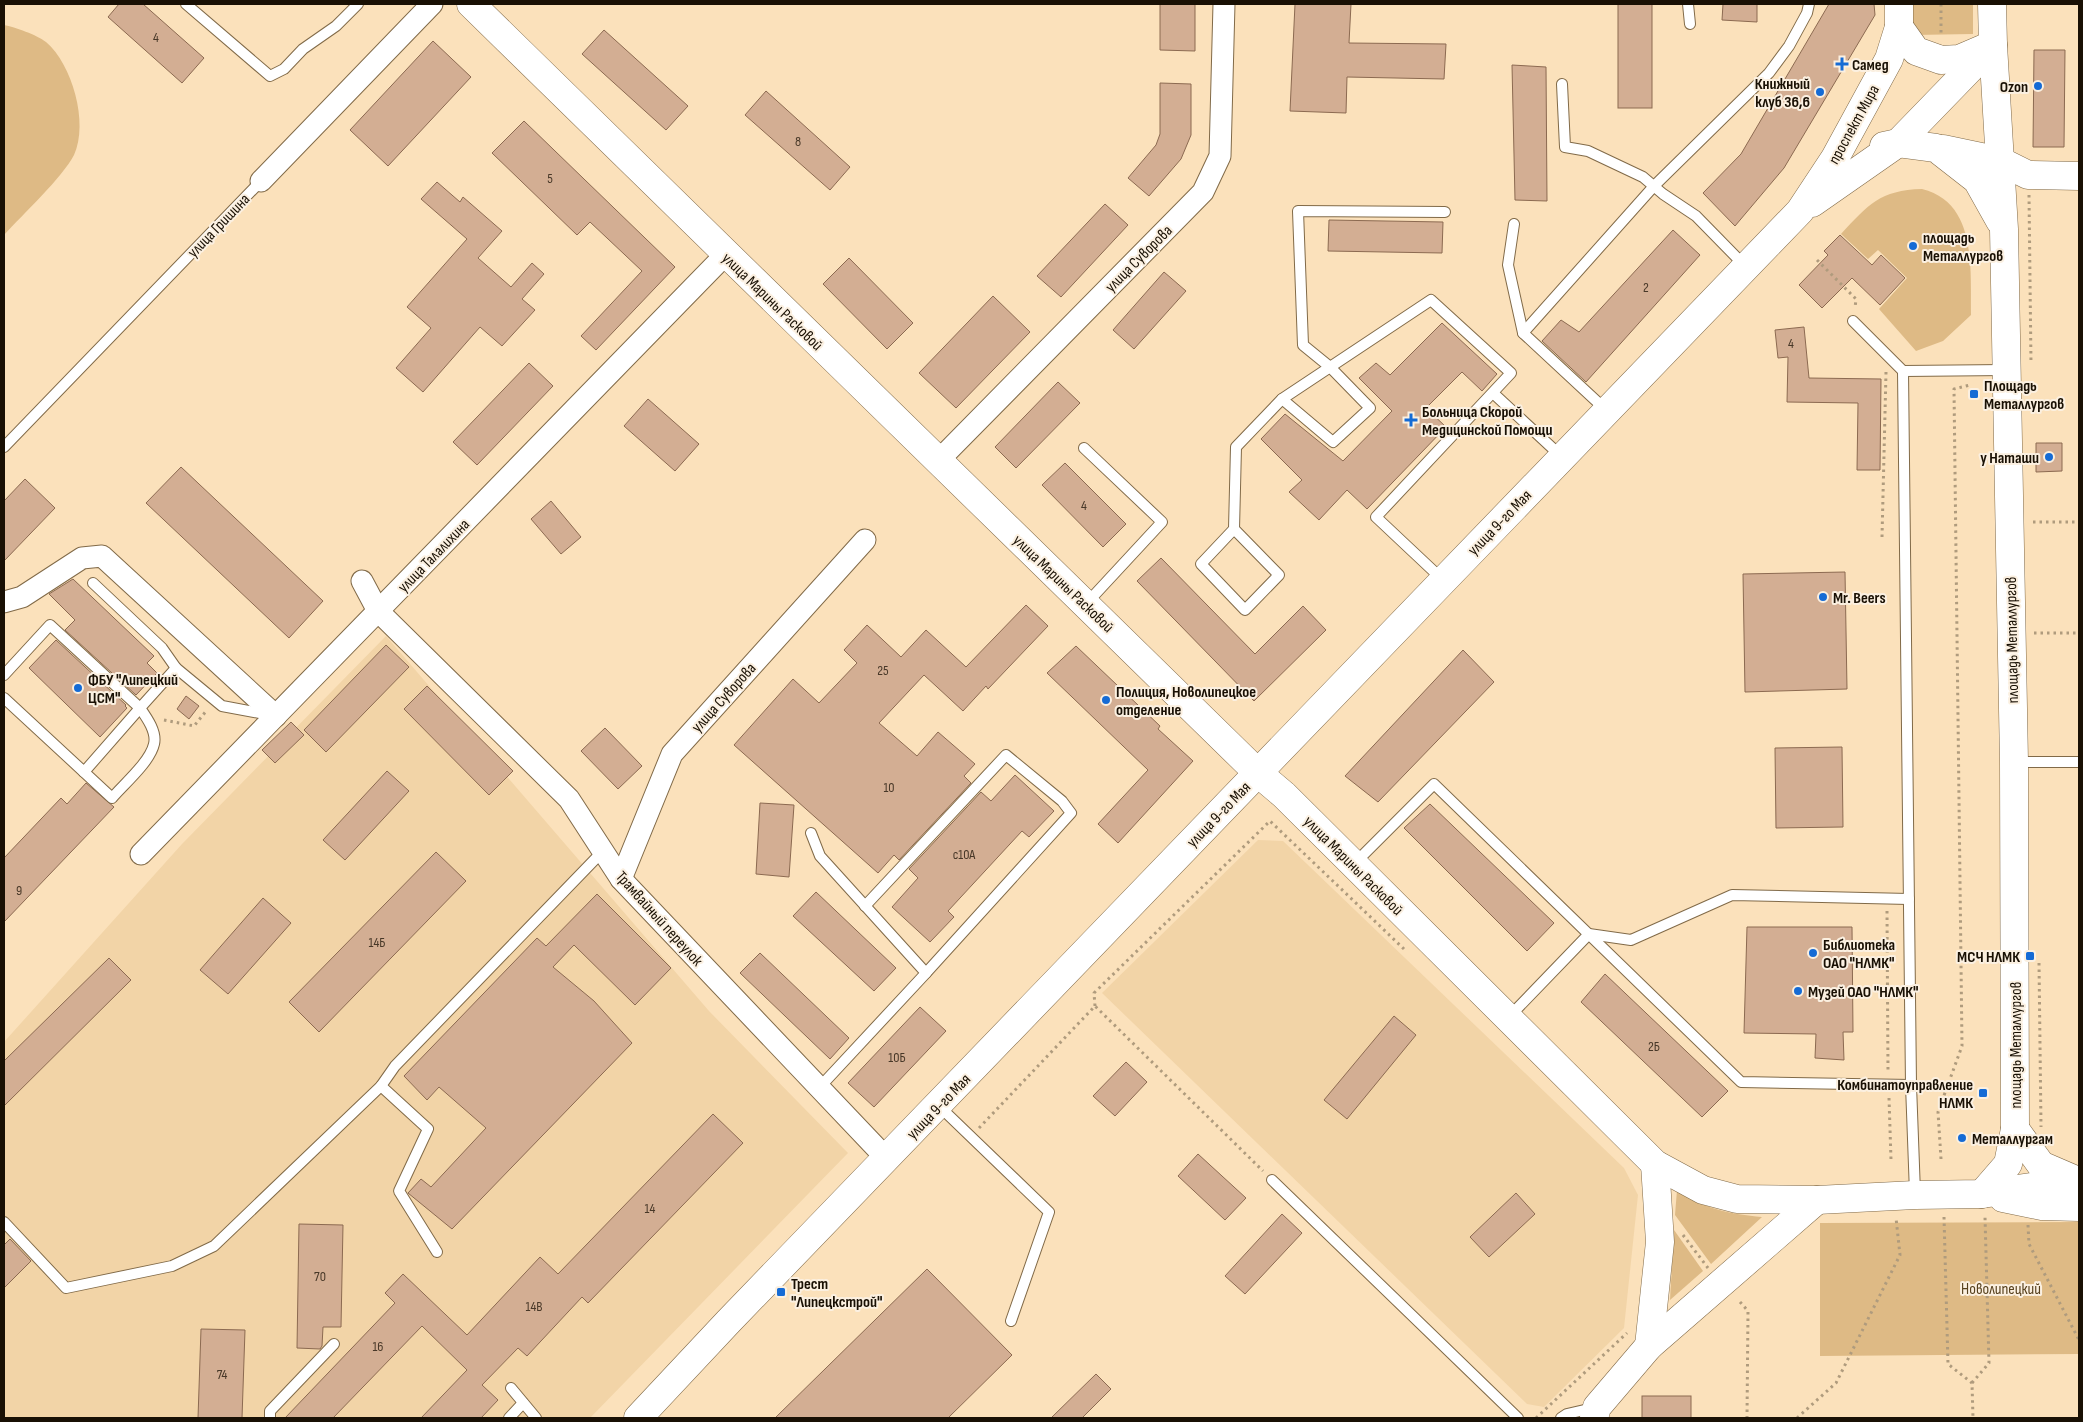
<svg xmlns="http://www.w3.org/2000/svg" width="2083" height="1422" viewBox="0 0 2083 1422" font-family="'Sofia Sans Condensed',sans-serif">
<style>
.built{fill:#f2d4a7}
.green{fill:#deba85}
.building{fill:#d3ae93;stroke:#8c6a51}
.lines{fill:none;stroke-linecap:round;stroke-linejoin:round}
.lane-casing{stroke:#816a48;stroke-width:12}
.street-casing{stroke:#816a48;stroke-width:23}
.secondary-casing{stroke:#816a48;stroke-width:29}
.path{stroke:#af9b7d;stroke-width:3;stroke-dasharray:2.5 4;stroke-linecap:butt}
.lane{stroke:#fff;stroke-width:10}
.street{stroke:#fff;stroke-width:21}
.secondary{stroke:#fff;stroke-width:28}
.poi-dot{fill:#156bd5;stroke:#fbf0e1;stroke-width:2}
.labels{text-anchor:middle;stroke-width:4;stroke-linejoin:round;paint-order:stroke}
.number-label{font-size:14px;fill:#483828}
.poi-label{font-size:16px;font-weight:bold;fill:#191004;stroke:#fbf0e1;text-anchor:start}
.street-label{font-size:16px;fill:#191004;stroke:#fbf0e1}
.park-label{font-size:16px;fill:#57411e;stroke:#fbf0e1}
</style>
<rect width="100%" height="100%" fill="#fbe1bb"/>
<g class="built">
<path d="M386,636l323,375 139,142 -258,265h-586v-376l178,-198z"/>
<path d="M1258,840l25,1 341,327 14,27 -14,133 -80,79 -17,-3 -425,-411z"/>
</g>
<g class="green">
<path d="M1913,4h60v30l-60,1z"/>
<path d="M4,25c11,2 33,10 42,17 26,22 43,81 28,113 -12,23 -51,59 -70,80z"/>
<path d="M1922,189c56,14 48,81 49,126l-28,26 -27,10 -37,-42 28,-31 -29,-28 -10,9 -27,-25c27,-29 39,-44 81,-45z"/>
<path d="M1677,1190c26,19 54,24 85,27l-51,47 -36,-49z"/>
<path d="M2079,1222v132l-259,2v-133z"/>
<path d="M1674,1230l29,41 -33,29z"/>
</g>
<g class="building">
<path d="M119,4h24l61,54 -22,25 -74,-66z"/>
<path d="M1160,4h35v47l-35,-1z"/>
<path d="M1295,4h56l-2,39 97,1 -2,35 -97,-2 -1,36 -56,-2z"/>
<rect x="1618" y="4" width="34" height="104"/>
<path d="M1723,4h34v18l-35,-2z"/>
<path d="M1829,4h45l1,11 -91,153 -49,58 -32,-33 38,-39z"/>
<path d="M604,30l84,76 -22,24 -84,-76z"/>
<path d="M433,41l38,36 -83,89 -38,-36z"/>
<path d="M2034,50h31l-1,97h-31z"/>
<path d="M1512,65l34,2 1,134 -32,-1z"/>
<path d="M1160,83l31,1v51l-10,24 -32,37 -21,-18 28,-33 4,-11z"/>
<path d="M766,91l84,76 -20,23 -85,-75z"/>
<path d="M524,121l151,146 -79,83 -15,-14 61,-65 -52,-49 -13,13 -85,-82z"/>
<path d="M437,182l23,20 3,-5 39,34 -24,27 33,29 21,-24 12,11 -22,25 13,11 -33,36 -22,-19 -57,65 -27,-24 35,-40 -24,-21 60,-68 -46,-40z"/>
<path d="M1105,204l23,21 -67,72 -24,-21z"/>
<path d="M1329,220l114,2 -1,31 -114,-2z"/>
<path d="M1673,230l27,25 -114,127 -44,-41 19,-21 18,12z"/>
<path d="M1840,235l32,30 9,-10 24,23 -25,27 -28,-27 -30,30 -23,-23 29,-30 -4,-4z"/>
<path d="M849,258l64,65 -26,26 -64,-65z"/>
<path d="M1164,272l22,19 -52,58 -21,-19z"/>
<path d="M993,296l37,36 -74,76 -37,-35z"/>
<path d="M1442,323l55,51 -15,17 -20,-19 -36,36 20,19 -79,82 -20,-19 -28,30 -30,-28 13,-12 -41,-41 24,-25 58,47 49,-50 -33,-33 17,-15 14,12z"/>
<path d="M1804,327l5,51 72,1 -1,91h-23l1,-67 -71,-1 1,-45 -10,1 -3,-28z"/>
<path d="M529,363l24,23 -76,79 -24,-23z"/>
<path d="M1058,382l22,21 -64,65 -21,-21z"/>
<path d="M648,399l51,45 -24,27 -51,-45z"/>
<path d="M2036,443h26v28l-26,1z"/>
<path d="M1065,463l61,61 -23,23 -61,-62z"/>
<path d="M181,467l142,134 -34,37 -143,-135z"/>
<path d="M25,479l30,29 -51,53v-60z"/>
<path d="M551,501l30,36 -20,17 -30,-35z"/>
<path d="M1161,558l94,96 48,-48 23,24 -72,71 -117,-120z"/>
<path d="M1845,572l2,117 -102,3 -2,-118z"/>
<path d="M73,579l81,77 -7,7 10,10 -21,22 -71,-65 10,-10 -26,-26z"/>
<path d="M1026,605l22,21 -60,63 -2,-3 -23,25 -39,-36 -45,48 38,33 21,-24 37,32 -11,12 7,7 -72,77 -5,-5 -16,18 -144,-128 59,-66 26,24 38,-40 -13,-13 23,-25 34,32 25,-27 40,37z"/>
<path d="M56,640l70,65 -1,1 2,2 -27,29 -71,-69z"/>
<path d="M386,645l23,22 -83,85 -22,-22z"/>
<path d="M1076,646l84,80 -2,3 35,32 -75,82 -20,-19 50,-54 -101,-97z"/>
<path d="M1463,650l31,32 -116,120 -33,-26z"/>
<path d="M427,686l86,85 -24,24 -85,-86z"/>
<path d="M186,696l13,10 -10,13 -12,-10z"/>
<path d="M291,722l13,13 -29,28 -13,-13z"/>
<path d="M605,728l37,38 -24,23 -37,-38z"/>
<path d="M1842,747l1,80 -67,1 -1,-80z"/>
<path d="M387,771l22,20 -64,69 -22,-20z"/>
<path d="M1015,775l39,36 -25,26 -7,-6 -74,80 6,6 -24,25 -38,-35 26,-29 -9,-9 72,-77 10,9z"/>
<path d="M86,783l28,24 -110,115v-64l57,-60 6,6z"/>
<path d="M760,803l34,2 -5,72 -33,-3z"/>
<path d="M1430,804l124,119 -27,28 -123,-123z"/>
<path d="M436,852l30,29 -147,151 -30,-30z"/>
<path d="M816,892l80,76 -22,23 -81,-75z"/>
<path d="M597,894l74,74 -36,37 -61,-60 -21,22 41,34 38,42 -180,186 -44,-36 13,-14 10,8 55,-59 -47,-41 -12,13 -23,-24 133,-138 9,8z"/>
<path d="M263,898l28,25 -63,71 -28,-24z"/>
<path d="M1747,927h105l1,105h-10l1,28 -29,-2 1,-24 -72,-1z"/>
<path d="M760,953l89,85 -19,21 -90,-86z"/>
<path d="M109,958l22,22 -127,126v-45z"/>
<path d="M1605,974l123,117 -26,26 -121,-115z"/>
<path d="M920,1007l26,24 -72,76 -26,-24z"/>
<path d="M1394,1016l22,19 -69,84 -23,-19z"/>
<path d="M1126,1062l21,20 -32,34 -22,-20z"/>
<path d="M713,1114l30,29 -155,160 -6,-6 -55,59 -9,-8 -36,37 16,15 -17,18h-60l46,-48 -45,-44 -89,92h-48l110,-115 -10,-10 18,-19 64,61 73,-78 18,17z"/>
<path d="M1198,1154l48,44 -21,22 -47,-44z"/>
<path d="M1516,1193l19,21 -46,43 -19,-20z"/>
<path d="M1282,1214l20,19 -57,61 -20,-18z"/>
<path d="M299,1224l44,1 -2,102h-18l-1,19 -2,3 -23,-1z"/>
<path d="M10,1239l21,22 -27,27v-43z"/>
<path d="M927,1269l85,86 -64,63h-173z"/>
<path d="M201,1329l44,1 -3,88h-44z"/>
<path d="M1096,1374l15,15 -29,29h-31z"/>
<rect x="1642" y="1396" width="49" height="22"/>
</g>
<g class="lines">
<defs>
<g id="lane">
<path d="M186,4l84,72 14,-7 19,-20 33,-23 22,-22"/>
<path d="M1688,4l2,20"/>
<path d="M1562,84l3,63 23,4 55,26 20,17 33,22 49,50"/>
<path d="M1514,224l-6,41 15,68"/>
<path d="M1853,321l50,50 103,-1"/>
<path d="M1903,371l8,714 4,108"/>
<path d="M1493,393l69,64"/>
<path d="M1282,399l51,43 37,-34 -40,-41 -27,-22 -5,-134 147,1"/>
<path d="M1606,410l-83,-77 131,-147 115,-113 20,-27 18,-33 2,-9"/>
<path d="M4,447l257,-266"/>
<path d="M1084,448l78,74 -76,82"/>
<path d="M1234,529l45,46 -34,35 -44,-46 33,-35 2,-82 46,-48 149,-99 80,73 -135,144 67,63"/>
<path d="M93,583l69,65 14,20"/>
<path d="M4,675l46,-50 90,83 -56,64 -80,-74"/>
<path d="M2015,762h64"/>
<path d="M84,772l28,26c12,-14 38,-36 42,-54 3,-12 -7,-26 -14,-36l36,-40 46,38 48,9"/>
<path d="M811,833l9,23 106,117 -107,115"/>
<path d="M1354,864l80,-80 307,298 170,3"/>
<path d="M865,906l141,-151 56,46 9,12 -145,160"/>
<path d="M1509,1017l80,-83 42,6 101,-45 177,4"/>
<path d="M381,1086l47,43 -29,62 38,61"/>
<path d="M939,1106l110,106 -38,109"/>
<path d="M1272,1180l246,238"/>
<path d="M4,1222l62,66 106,-22 42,-20 167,-160 14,-20 208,-215"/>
<path d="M511,1388l25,30"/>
<path d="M270,1418v-7l64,-67"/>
<path d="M509,1418l14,-15"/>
<path d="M1561,1418l6,-4 26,-6"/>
</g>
<g id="street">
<path d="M261,181l171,-177"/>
<path d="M938,461l265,-269 17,-36 4,-152"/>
<path d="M362,581l16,30 191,188 52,80 266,280"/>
<path d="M4,602l18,-5 60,-39 20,-2 174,160"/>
<path d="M141,854l584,-599"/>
<path d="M621,879l51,-125 193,-214"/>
</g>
<g id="secondary">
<path d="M471,4l787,769 26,22 371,369 48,26 34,9 80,1 98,-5 67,-1 93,-13"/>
<path d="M1899,27l17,24 25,9 18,-1 28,-12"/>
<path d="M1884,146l14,-3 38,5 41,32 23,41"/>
<path d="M1943,149l57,12 28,14 51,1"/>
<path d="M1812,203l86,-60 95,-98"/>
<path d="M2015,1129l26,36 37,16"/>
<path d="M1982,1194l26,-30 7,-35 -1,-367 -10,-533 -11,-184 -1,-41"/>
<path d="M2003,1198l39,8 37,1"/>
<path d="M1649,1346l11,-104 -5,-78"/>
<path d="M638,1418l90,-96 1072,-1111 35,-53 54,-99 10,-32v-23"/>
<path d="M1594,1418l3,-11 52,-61 168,-146"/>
</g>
</defs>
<use href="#lane" class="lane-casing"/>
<use href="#street" class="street-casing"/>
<use href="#secondary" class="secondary-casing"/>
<g class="path">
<path d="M1941,4v30"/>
<path d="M2029,195l2,169"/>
<path d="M1817,260l39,39 -1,9"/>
<path d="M2033,522h46"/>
<path d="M1882,537l4,-165"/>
<path d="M2034,633h45"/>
<path d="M164,720l30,6 13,-16"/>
<path d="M1887,911l1,161"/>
<path d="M2039,963l2,164"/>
<path d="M1095,1006l-1,-13 176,-172 134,128"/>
<path d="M1889,1098l2,62"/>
<path d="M979,1128l116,-122 168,165"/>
<path d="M1941,1159l-3,-47 24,-66 -8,-657 16,-4"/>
<path d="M1944,1217l4,147 24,19 1,35"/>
<path d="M2028,1225l1,19 50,96"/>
<path d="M1683,1235l25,33"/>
<path d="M1740,1302l8,9 -1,107"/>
<path d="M1972,1383l17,-20 -4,-146"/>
<path d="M1536,1418l91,-85"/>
<path d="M1797,1418l39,-35 64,-128 -4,-37"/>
</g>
<use href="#lane" class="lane"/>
<use href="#street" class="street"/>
<use href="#secondary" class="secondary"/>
</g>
<g class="poi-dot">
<path d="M1839.5 56.5h5v5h5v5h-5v5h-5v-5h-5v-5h5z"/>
<circle cx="2038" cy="86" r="5"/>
<circle cx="1820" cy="92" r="5"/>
<circle cx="1913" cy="246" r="5"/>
<rect x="1969" y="389" width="10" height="10" rx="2.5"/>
<path d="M1408.5 412.5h5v5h5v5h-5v5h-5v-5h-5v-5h5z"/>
<circle cx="2049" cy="457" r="5"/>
<circle cx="1823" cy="597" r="5"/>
<circle cx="78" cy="688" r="5"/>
<circle cx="1106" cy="700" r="5"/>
<circle cx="1813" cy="953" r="5"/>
<rect x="2025" y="951" width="10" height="10" rx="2.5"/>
<circle cx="1798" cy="991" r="5"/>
<rect x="1978" y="1088" width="10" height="10" rx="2.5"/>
<circle cx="1962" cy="1138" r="5"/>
<rect x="776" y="1287" width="10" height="10" rx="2.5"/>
</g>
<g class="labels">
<g class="number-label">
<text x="156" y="42">4</text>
<text x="798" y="146">8</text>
<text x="550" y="183">5</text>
<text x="1646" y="292">2</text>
<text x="1791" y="348">4</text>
<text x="1084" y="510">4</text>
<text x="883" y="675">25</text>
<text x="889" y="792">10</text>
<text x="964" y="859">с10А</text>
<text x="19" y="895">9</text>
<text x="377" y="947">14Б</text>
<text x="1654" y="1051">2Б</text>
<text x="897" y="1062">10Б</text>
<text x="650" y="1213">14</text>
<text x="320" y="1281">70</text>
<text x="534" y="1311">14В</text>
<text x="378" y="1351">16</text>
<text x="222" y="1379">74</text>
</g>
<g class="poi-label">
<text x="1852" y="70">Самед</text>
<text x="1810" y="89" text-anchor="end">Книжный<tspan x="1810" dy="18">клуб 36,6</tspan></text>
<text x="2028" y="92" text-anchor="end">Ozon</text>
<text x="1923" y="243">площадь<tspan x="1923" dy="18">Металлургов</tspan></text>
<text x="1984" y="391">Площадь<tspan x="1984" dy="18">Металлургов</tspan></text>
<text x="1422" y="417">Больница Скорой<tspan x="1422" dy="18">Медицинской Помощи</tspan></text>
<text x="2039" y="463" text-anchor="end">у Наташи</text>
<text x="1833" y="603">Mr. Beers</text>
<text x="88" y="685">ФБУ "Липецкий<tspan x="88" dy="18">ЦСМ"</tspan></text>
<text x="1116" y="697">Полиция, Новолипецкое<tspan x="1116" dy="18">отделение</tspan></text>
<text x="1823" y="950">Библиотека<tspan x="1823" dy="18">ОАО "НЛМК"</tspan></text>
<text x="2020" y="962" text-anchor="end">МСЧ НЛМК</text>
<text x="1808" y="997">Музей ОАО "НЛМК"</text>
<text x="1973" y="1090" text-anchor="end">Комбинатоуправление<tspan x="1973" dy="18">НЛМК</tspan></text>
<text x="1972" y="1144">Металлургам</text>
<text x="791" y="1289">Трест<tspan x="791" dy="18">"Липецкстрой"</tspan></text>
</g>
<g class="street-label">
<text transform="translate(1853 124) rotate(-61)" y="6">проспект Мира</text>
<text transform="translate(218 225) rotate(-46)" y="6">улица Гришина</text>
<text transform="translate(1138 258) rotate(-45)" y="6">улица Суворова</text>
<text transform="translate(773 301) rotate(44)" y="6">улица Марины Расковой</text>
<text transform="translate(1499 522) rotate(-46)" y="6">улица 9-го Мая</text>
<text transform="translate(433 555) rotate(-46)" y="6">улица Талалихина</text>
<text transform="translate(1064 583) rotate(44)" y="6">улица Марины Расковой</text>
<text transform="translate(2011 640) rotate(-91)" y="6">площадь Металлургов</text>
<text transform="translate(723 697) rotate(-48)" y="6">улица Суворова</text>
<text transform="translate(1218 814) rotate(-46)" y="6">улица 9-го Мая</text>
<text transform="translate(1354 865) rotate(45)" y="6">улица Марины Расковой</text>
<text transform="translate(660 918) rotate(48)" y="6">Трамвайный переулок</text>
<text transform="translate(2015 1045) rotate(-90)" y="6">площадь Металлургов</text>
<text transform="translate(938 1106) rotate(-46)" y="6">улица 9-го Мая</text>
</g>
<g class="park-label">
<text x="2001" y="1294">Новолипецкий</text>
</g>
</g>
<rect width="2083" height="1422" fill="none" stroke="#191004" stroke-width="10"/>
</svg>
